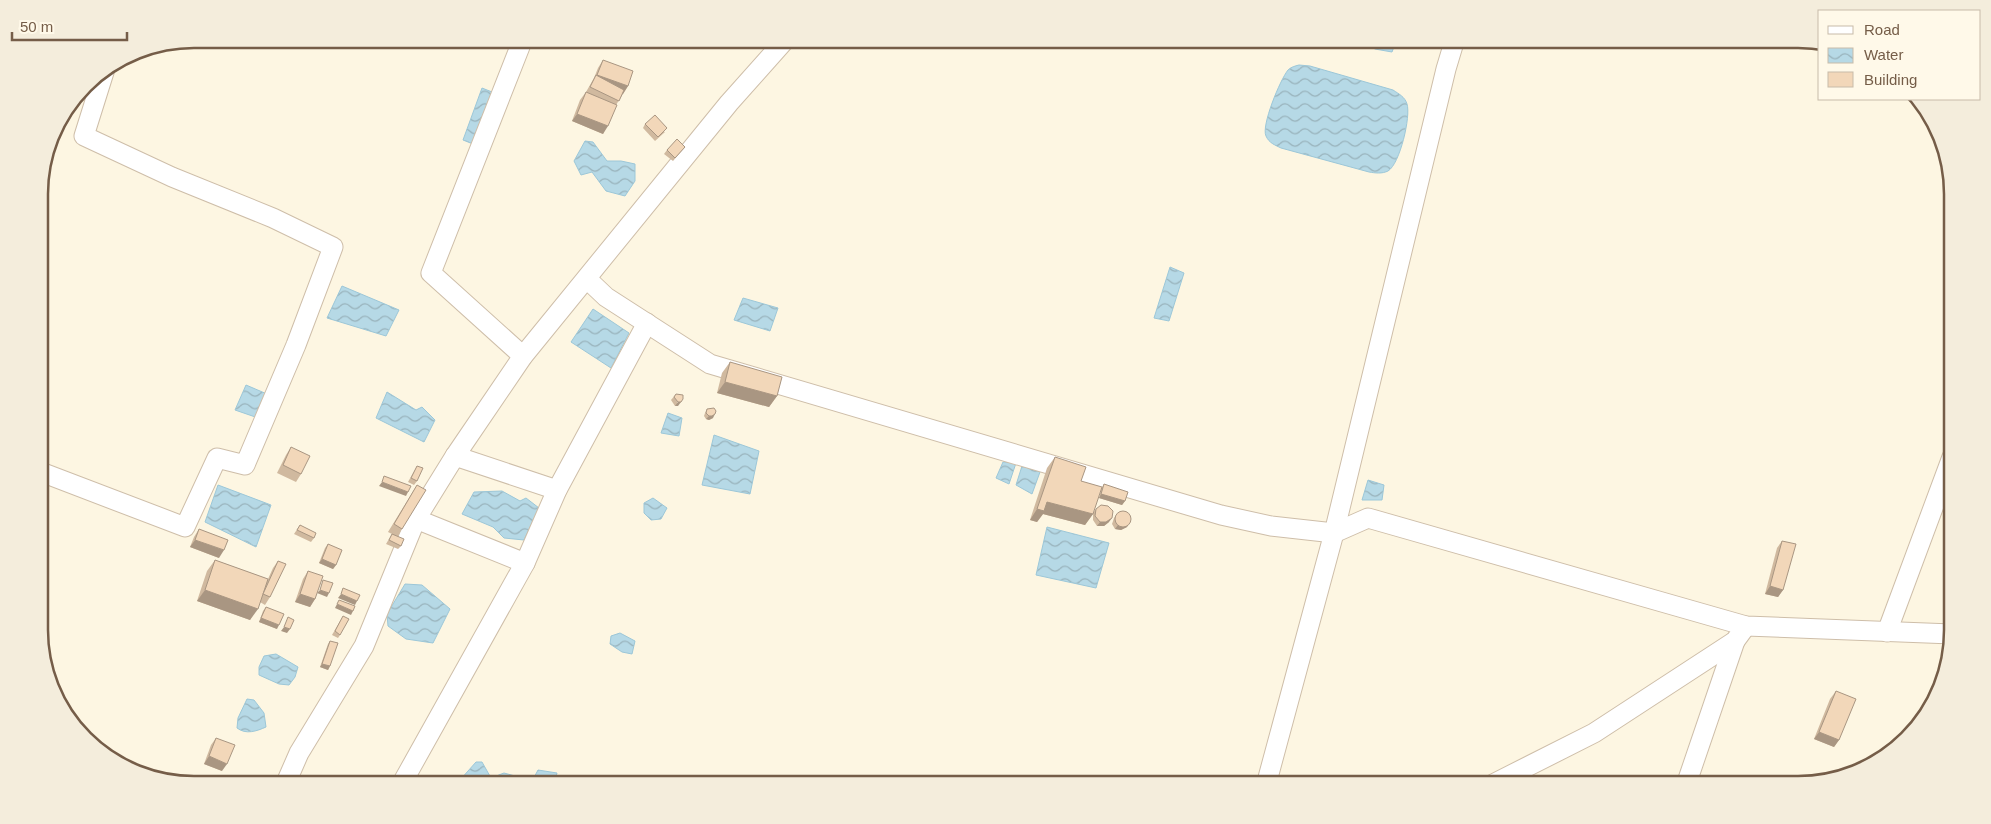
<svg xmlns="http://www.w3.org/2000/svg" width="1991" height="824" viewBox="0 0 1991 824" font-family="Arial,sans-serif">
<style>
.water{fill:url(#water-waves);stroke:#9cc7d8}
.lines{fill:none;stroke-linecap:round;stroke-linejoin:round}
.minor-casing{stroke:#cebea9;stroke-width:21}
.minor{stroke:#fff;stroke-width:19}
.wall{fill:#d0b99f}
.shaded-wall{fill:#a99682}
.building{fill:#f2d7b9;stroke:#a99682}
.rim{fill:none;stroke:#755d48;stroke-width:2.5}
</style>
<defs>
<pattern id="water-waves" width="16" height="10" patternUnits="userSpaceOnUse" patternTransform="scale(1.25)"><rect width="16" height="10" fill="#b6d9e6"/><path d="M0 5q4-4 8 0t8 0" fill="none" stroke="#99b3bc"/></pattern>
</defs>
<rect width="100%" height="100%" fill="#fdf6e2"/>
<g class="water">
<path d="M1357,39h40l-5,13 -17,-3z"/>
<path d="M1299,65l11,1 83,24c6,4 12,7 14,14 4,12 -7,60 -19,67 -6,3 -13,2 -19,1l-88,-24c-6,-3 -12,-5 -15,-12 -5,-10 14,-56 22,-66 3,-3 7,-4 11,-5z"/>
<path d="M482,88l10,4 -19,52 -10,-4z"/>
<path d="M585,141l8,1 14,19h14l14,3v17l-10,15 -19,-5 -14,-19 -11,3 -7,-14z"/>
<path d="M1170,267l14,6 -15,48 -15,-3z"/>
<path d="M342,286l57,24 -13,26 -59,-18z"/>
<path d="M743,298l35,10 -8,23 -36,-11z"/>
<path d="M593,309l36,24 -18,35 -40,-26z"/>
<path d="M246,385l28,12 -10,23 -29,-10z"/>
<path d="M387,392l29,18 6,-3 13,13 -11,22 -48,-24z"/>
<path d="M668,413l14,5 -3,18 -18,-3z"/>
<path d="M714,435l45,16 -9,43 -48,-9z"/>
<path d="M1003,462l13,1 -7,21 -13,-6z"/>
<path d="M1022,466l18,6 -8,22 -16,-9z"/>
<path d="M1368,480l16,5 -2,15h-20z"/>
<path d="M218,485l53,20 -15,42 -51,-25z"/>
<path d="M502,491l18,10 6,-3 13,10 -15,32 -20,-2 -11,-11 -31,-13 12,-22z"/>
<path d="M653,498l14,10 -6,11 -10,1 -7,-7v-10z"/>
<path d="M1047,527l62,16 -13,45 -60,-13z"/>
<path d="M405,584l17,1 28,24 -17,34 -27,-4 -18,-13 -1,-12z"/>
<path d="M620,633l15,8 -3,13 -10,-2 -12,-8 1,-8z"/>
<path d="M276,654l22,13 -3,10 -6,8 -10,-1 -20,-9v-8l5,-11z"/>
<path d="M247,699l7,1 10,13 2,14c-9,4 -20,8 -29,1l1,-10z"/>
<path d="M476,762h6l9,16 13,-5 11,3 -1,9h-46l-8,-5z"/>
<path d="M538,770l19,3 -3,12h-24z"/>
</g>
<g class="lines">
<defs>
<g id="minor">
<path d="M587,279l19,18 104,67 511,151 50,11 63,7 34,-15 378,108 206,8"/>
<path d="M523,356l-92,-83 92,-234"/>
<path d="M455,456l102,34"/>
<path d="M41,472l144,55 32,-69 28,7 51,-120 37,-98 -60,-29 -101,-41 -88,-41 21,-67"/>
<path d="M416,519l109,44"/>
<path d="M1887,632l65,-175"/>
<path d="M285,785l14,-32 65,-107 52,-127 39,-63 68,-100 206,-253 57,-64"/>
<path d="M401,785l124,-222 32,-73 90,-167"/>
<path d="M1266,785l68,-252 112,-464 9,-30"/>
<path d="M1491,785l103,-52 141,-92 11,-15"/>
<path d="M1686,785l49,-144"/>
</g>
</defs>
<use href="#minor" class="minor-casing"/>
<use href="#minor" class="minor"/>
</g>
<g class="wall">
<path d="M603,60l25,26 -12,19 -13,29 -31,-13 8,-21 6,-8 8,-14 4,-10z"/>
<path d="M645,124l20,8 -10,9 -12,-13z"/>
<path d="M685,147l-12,14 -9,-7 3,-4z"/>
<path d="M730,362l47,34 -8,11 -52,-14 5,-20z"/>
<path d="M676,394l2,12h-3l-4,-6z"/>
<path d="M707,409l6,9 -4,2 -3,-1 -2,-3 1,-3z"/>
<path d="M291,447l10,27 -5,8 -19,-9 9,-18z"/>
<path d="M1055,457l26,24 12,33 -8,11 -42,-11 -6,8 -7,-2 17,-52z"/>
<path d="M417,466v15l-3,4 -6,-3z"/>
<path d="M1104,484l21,17 -3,4 -23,-7 3,-11z"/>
<path d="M417,485l-15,44 -4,7 3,10 -3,3 -12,-5 6,-10 -4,-2z"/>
<path d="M1096,509l13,13 -5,4h-7l-4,-6v-7z"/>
<path d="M1117,514l12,9 -2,4 -6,3 -6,-1 -3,-5 2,-6z"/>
<path d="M300,525l14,13 -3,4 -17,-8z"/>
<path d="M199,529l20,29 -29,-11 4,-10z"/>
<path d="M1782,541l1,49 -5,7 -13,-3 12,-46z"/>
<path d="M328,544l8,21 -3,4 -14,-6 6,-15z"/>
<path d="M215,560l53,19 5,-11 5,-7 -8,36 -5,8 -5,-3 -10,18 -53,-19 10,-30z"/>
<path d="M308,571l7,28 -5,8 -15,-5 8,-23z"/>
<path d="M266,607l11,22 -18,-7 4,-11z"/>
<path d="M343,616l-3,19 -2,3 -6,-3z"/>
<path d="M330,641v25l-2,4 -8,-3 8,-23z"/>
<path d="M1836,691l3,49 -5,7 -20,-8 16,-40z"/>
<path d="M216,738l6,33 -18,-7 7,-19z"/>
</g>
<g class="shaded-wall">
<path d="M597,75l31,11 -5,8 -31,-11z"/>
<path d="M577,114l31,12 -5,8 -31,-13z"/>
<path d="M725,382l52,14 -8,11 -52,-14z"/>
<path d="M678,402h3l-3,4h-3z"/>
<path d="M715,414l-2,4 -4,2 -3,-1 3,-3z"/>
<path d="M382,482l26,10 -2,4 -27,-10z"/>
<path d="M1101,494l24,7 -3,4 -23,-7z"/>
<path d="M1047,502l46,12 -8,11 -42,-11 -6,8 -7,-2 7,-11z"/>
<path d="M1112,518l-3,4 -5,4h-7l3,-4z"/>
<path d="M1129,523l-2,4 -6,3 -6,-1 3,-4z"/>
<path d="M195,540l29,10 -5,8 -29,-11z"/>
<path d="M322,559l14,6 -3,4 -14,-6z"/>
<path d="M1770,586l13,4 -5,7 -13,-3z"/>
<path d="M205,590l53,19 -8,11 -53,-19z"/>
<path d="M320,590l9,3 -2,4 -10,-4z"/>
<path d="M300,594l15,5 -5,8 -15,-5z"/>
<path d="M341,594l16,7 -2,4 -17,-7z"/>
<path d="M337,604l16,7 -2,4 -16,-7z"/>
<path d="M261,618l18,7 -2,4 -18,-7z"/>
<path d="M284,627l6,2 -3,4 -6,-2z"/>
<path d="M322,664l8,2 -2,4 -8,-3z"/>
<path d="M1819,732l20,8 -5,7 -20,-8z"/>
<path d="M209,756l18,8 -5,7 -18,-7z"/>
</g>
<g class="building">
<path d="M603,60l30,11 -5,15 -31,-11z"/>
<path d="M596,75l28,15 -5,11 -29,-14z"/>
<path d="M586,92l31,13 -9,21 -31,-12z"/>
<path d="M655,115l12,13 -9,9 -13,-13z"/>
<path d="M677,139l8,8 -10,11 -8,-8z"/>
<path d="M730,362l52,15 -5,19 -52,-14z"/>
<path d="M676,394l7,1v4l-2,3h-3l-4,-5z"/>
<path d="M714,408l2,3 -1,3 -3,2h-3l-3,-3 1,-4z"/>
<path d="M291,447l19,9 -9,18 -18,-9z"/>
<path d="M1055,457l31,10 -5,14 21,6 -9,27 -46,-12 -3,9 -7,-2z"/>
<path d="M417,466l6,2 -6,13 -6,-3z"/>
<path d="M41,475l3,1 -3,11z"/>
<path d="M384,476l27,10 -3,6 -26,-10z"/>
<path d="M1104,484l24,8 -3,9 -24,-7z"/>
<path d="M417,485l9,5 -24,39 -8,-5z"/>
<path d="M1101,505l7,1 5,5 -1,7 -6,4h-6l-5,-6 1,-7z"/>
<circle cx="1123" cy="519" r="8"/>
<path d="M300,525l16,8 -2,5 -17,-8z"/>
<path d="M199,529l29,11 -4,10 -29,-10z"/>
<path d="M392,534l12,5 -3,7 -12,-6z"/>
<path d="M1782,541l14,3 -13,46 -13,-4z"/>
<path d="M328,544l14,6 -6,15 -14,-6z"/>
<path d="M215,560l53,19 -10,30 -53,-19z"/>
<path d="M278,561l8,3 -16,33 -7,-3z"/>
<path d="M308,571l15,5 -8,23 -15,-5z"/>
<path d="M323,580l10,3 -4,10 -9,-3z"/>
<path d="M343,588l17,7 -3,6 -16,-7z"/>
<path d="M339,600l16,6 -2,5 -16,-7z"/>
<path d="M266,607l18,7 -5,11 -18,-7z"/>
<path d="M343,616l6,3 -9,16 -5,-4z"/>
<path d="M288,617l6,3 -4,9 -6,-2z"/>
<path d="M330,641l8,2 -8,23 -8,-2z"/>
<path d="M1836,691l20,8 -17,41 -20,-8z"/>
<path d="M216,738l19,7 -8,19 -18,-8z"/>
</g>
<path d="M0 0H1991V824H0ZM194 48H1798A146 146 0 0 1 1944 194V630A146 146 0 0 1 1798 776H194A146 146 0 0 1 48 630V194A146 146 0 0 1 194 48Z" fill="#f4eddc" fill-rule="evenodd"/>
<path class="rim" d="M194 48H1798A146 146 0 0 1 1944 194V630A146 146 0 0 1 1798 776H194A146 146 0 0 1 48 630V194A146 146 0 0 1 194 48Z"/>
<rect x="1818" y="10" width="162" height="90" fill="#fff9e9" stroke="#c8bba9"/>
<rect x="1828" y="26" width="25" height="8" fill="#ffffff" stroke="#c8bba9"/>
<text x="1864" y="35" font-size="15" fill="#755d48">Road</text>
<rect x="1828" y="48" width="25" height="15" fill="url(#water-waves)" stroke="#c8bba9"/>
<text x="1864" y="60" font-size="15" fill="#755d48">Water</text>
<rect x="1828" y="72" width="25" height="15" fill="#f2d7b9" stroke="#c8bba9"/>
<text x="1864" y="85" font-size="15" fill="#755d48">Building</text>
<path d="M12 32v8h115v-8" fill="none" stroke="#755d48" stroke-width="2.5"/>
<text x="20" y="32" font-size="15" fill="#755d48" stroke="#fff9e9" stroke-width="4" paint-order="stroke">50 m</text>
</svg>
